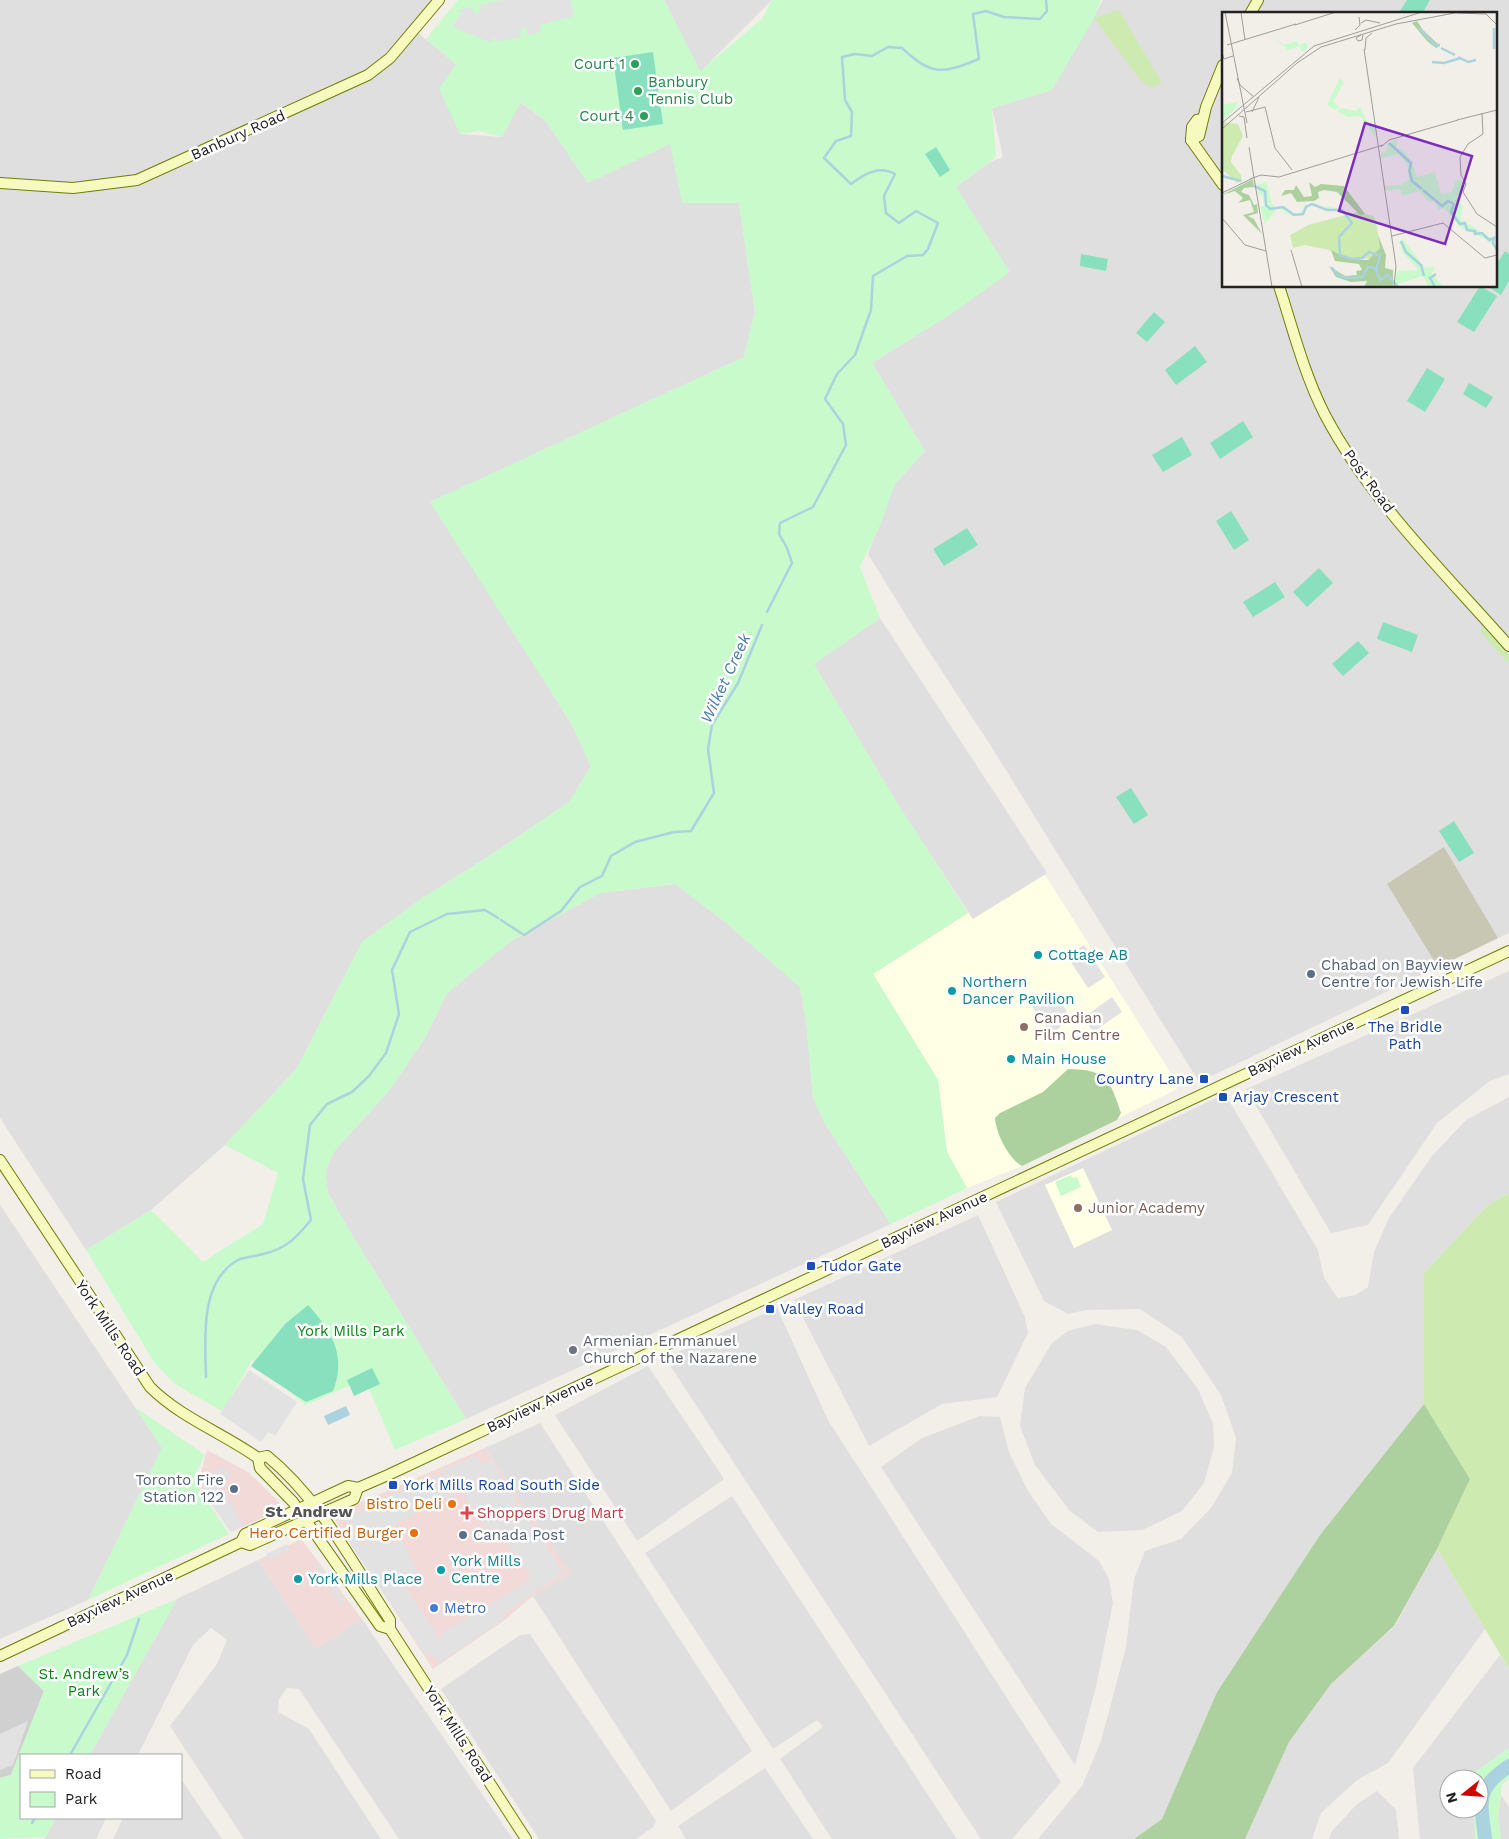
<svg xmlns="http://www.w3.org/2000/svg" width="1509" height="1839" viewBox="0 0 1509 1839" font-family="'Work Sans',sans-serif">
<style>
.residential{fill:#e0dfdf;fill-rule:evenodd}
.commercial{fill:#f2dad9}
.education{fill:#ffffe5}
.religious{fill:#d0d0d0}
.construction{fill:#c7c7b4}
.grass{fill:#cdebb0}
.forest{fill:#add19e}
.park{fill:#c8facc}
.pitch{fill:#88e0be}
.parking{fill:#e2e2e2;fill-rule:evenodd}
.water{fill:#aad3df}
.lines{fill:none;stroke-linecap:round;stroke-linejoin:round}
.stream{stroke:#aad3df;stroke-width:2.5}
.river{stroke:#aad3df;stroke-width:14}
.secondary-casing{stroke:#707d05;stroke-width:12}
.secondary{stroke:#f7fabf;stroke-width:10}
.leisure-dot{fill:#2e9e5b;stroke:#fff;stroke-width:2}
.culture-dot{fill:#0f9aa8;stroke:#fff;stroke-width:2}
.service-dot{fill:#5c6f8a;stroke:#fff;stroke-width:2}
.transit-dot{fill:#1a4fb4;stroke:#fff;stroke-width:2}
.education-dot{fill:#8d6e63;stroke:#fff;stroke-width:2}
.worship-dot{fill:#6b7280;stroke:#fff;stroke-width:2}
.food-dot{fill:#e8710a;stroke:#fff;stroke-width:2}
.health-dot{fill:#e0444e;stroke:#fff;stroke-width:2}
.shop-dot{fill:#3f7fe0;stroke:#fff;stroke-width:2}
.labels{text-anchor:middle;stroke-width:5;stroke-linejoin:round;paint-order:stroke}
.leisure-label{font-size:15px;fill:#27864d;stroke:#fff;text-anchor:end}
.street-label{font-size:15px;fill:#222;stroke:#fff}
.culture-label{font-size:15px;fill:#0d838f;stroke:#fff;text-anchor:start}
.service-label{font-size:15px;fill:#4e5e75;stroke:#fff;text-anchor:start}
.education-label{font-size:15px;fill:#785e54;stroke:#fff;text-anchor:start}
.transit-label{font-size:15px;fill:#164399;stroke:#fff;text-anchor:start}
.park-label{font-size:15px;fill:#0c8416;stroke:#fff}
.worship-label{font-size:15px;fill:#5b616d;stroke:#fff;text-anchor:start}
.food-label{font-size:15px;fill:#c56008;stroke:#fff;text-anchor:end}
.health-label{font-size:15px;fill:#be3a42;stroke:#fff;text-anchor:start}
.shop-label{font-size:15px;fill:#366cbe;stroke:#fff;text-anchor:start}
.water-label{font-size:16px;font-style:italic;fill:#4a7aab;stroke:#fff}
.neighbourhood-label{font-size:16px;font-weight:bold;fill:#555;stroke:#fff}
.inset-river{fill:none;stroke:#aad3df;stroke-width:2.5}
.inset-road{fill:none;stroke:#9f9d99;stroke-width:1}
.view{fill:#7b2cbf;fill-opacity:0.15;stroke:#7b2cbf;stroke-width:2.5}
.inset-edge{fill:none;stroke:#222;stroke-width:2.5}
</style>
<rect width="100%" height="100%" fill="#f2efe9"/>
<g class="residential">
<path d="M0,0h436l-24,28 44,36 5,70 41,3 18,-35 25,18 43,63 83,-40 68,60 16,109 -11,45 -313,145 141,223 19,41 -21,35 -67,46 -82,52 -59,43 -65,126 -72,77 -74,65 -65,40 -86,-132z"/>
<path d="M664,0h108l-72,72z"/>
<path d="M1103,0h406v933l-310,149 -208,-336 -78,-119 -45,-73 27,-70 30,-33 -53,-88 82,-51 2,-125 34,-25 13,-5 -11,-49 60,-18zM1223,14h272v272h-272z"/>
<path d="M880,618l167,255 -74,46 -75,-114 -84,-141z"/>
<path d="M675,884l49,37 76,66 6,33 7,77 11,25 67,102 -425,195 -117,-189 -21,-37 -3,-21 10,-22 54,-59 37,-55 21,-43 64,-52 89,-48z"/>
<path d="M1509,971v103l-19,7 -53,42 -69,102 -37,8 -85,-144z"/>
<path d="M1225,1094l93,156 6,28 14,20 18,-3 12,-8 6,-35 15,-34 42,-61 35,-37 43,-23v96l-22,13 -63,67v131l-104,131 -103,157 -55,127 -28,20h-96l44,-53 19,-45 25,-94 8,-68 11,-28 36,-12 30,-31 21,-35 4,-35 -15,-43 -39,-58 -42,-28 -54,1 -18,4 -24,-13 -48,-99z"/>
<path d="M0,1205l162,243 -74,152 -88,39z"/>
<path d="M978,1215l47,102 3,16 -31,64 -55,7 -73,42 -75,-146z"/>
<path d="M777,1308l51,112 233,362 -49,57h-31l-316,-481z"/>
<path d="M1095,1324l42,6 29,17 32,42 15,35 1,23 -10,36 -22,28 -40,19 -44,2 -28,-21 -35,-46 -15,-39 5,-38 27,-45 16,-12z"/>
<path d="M648,1366l76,113 -87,62 -82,-126z"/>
<path d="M980,1416l20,1 9,35 19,39 23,33 48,37 10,18 4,24 -17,84 -21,78 -194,-298 41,-29z"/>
<path d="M540,1423l212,328 -81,60 -138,-215 37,-23 -85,-125z"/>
<path d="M732,1496l225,343h-125l-52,-80 43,-32 -6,-7 -44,29 -128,-196z"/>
<path d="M1437,1549l48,80 -97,134 -31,17 -36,33 -9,26h-67l44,-97 42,-58 64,-58z"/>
<path d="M258,1560l58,89 46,-30 151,220h-114l-100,-150 -12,-1 -8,11 -1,13 31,17 72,110h-137l-74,-113 47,-62 10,-24 -16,-12 -18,17 -55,110h-48l87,-156z"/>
<path d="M530,1634l126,187 -3,6 -17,12h-97l-98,-150 79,-54z"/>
<path d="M1500,1655l9,14v79l-34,24v7h-26v30h25l1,30h-55l-7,-71z"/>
<path d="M765,1768l48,71h-127l-8,-13z"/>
<path d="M181,1779l41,60h-109l10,-21h58z"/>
<path d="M1377,1791l19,19 3,29h-70l3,-8 25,-27z"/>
<path d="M1501,1795l8,12v32h-8l-3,-22z"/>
<path d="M56,1818h50l-10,21h-52z"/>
</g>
<g class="commercial">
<path d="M485,1448l86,125 -38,23 -27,23 -73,50 -101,-154z"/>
<path d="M207,1450l41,22 31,30 1,5 -4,5 -45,20 -29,-41 -2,-15z"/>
<path d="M301,1539l61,80 -46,30 -58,-89z"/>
</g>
<g class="education">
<path d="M1045,875l130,205 2,9 -155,77 -55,22 -20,-36 -9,-72 -65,-106 95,-61 5,6z"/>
<path d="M1083,1168l29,62 -38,18 -29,-63z"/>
</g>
<path class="religious" d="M18,1666l26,25 -33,84 -11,3v-104z"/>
<path class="construction" d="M1444,847l54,91 -60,29 -51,-83z"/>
<g class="grass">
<path d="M1119,10l43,73 -10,5 -11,-7 -47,-63z"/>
<path d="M1483,627l26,27v10l-29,-32z"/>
<path d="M1509,1193v476l-72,-120 33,-70 -46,-75v-131l63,-67z"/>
</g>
<g class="forest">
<path d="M1068,1069c38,1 41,8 53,44l-4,7 -95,46c-13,-7 -26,-32 -27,-48l5,-5 43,-21z"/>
<path d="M1424,1404l46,75 -33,70 -43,77 -63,58 -42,58 -44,97h-111l28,-20 55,-127 103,-157z"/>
</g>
<g class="park">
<path d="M458,0h206l36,71 62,-52 10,-19h329l-7,18 -42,72 -60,18 4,49 -40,30 54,85 -56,40 -82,51 53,88 -30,33 -14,39 -21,44 20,51 -66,46 82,137 72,112 -95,61 65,106 9,72 20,36 -76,36 -67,-102 -11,-25 -7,-77 -6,-33 -76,-66 -49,-37 -75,9 -89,48 -64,52 -21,43 -37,55 -54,59 -10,22 3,21 21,37 117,189 -71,31 -30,-71 -60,26 -53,-45 -29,52 -48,-28 -21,-22 -68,-112 65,-40 52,52 60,-38 15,-51 -53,-28 72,-77 65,-126 59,-43 82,-52 67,-46 21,-35 -19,-41 -142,-223 314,-145 11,-45 -16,-109h-57l-12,-59 -82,39 -43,-63 -24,-18 -19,35 -23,-6 -19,3 -21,-45 17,-25 -30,-25z"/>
<path d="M1071,1175l1,3 5,-1 4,10 -20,9 -6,-14z"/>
<path d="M135,1407l70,48 -12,24 36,55 -141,66 74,-152z"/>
<path d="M177,1599l-87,156h-69v63h35l-10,19 -46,2v-61l11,-3 33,-84 -26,-25z"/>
<path d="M1509,1748v31l-7,5 -4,33 3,22h-26l-1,-30h5v-30h-4v-7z"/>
</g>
<g class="pitch">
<path d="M1407,0h23l-8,14h-24z"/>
<path d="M653,52l10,72 -40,6 -10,-72z"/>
<path d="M936,147l14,23 -10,7 -15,-23z"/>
<path d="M1505,251l4,3v27l-8,14 -14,-9h8v-19z"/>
<path d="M1081,254l27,5 -2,12 -26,-5z"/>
<path d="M1480,286l17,10 -23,36 -17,-10z"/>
<path d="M1154,312l11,10 -18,20 -11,-9z"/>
<path d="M1195,346l12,16 -31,23 -11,-15z"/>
<path d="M1427,368l18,11 -20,33 -18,-11z"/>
<path d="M1469,383l24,14 -7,11 -23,-14z"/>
<path d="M1243,421l10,16 -33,22 -10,-16z"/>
<path d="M1182,437l10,18 -29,17 -11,-17z"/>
<path d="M1231,511l18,29 -15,10 -18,-29z"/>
<path d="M967,528l11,17 -34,21 -11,-17z"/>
<path d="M1319,568l14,15 -26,24 -14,-15z"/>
<path d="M1275,582l10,15 -32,20 -10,-15z"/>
<path d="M1383,622l35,13 -6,17 -35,-13z"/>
<path d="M1358,641l11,12 -26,23 -11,-12z"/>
<path d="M1131,788l17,27 -14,9 -18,-27z"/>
<path d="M1454,821l20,32 -15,9 -20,-31z"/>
<path d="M308,1305c23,25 39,51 25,86l-27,11 -55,-36 34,-42z"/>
<path d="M372,1368l8,16 -26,12 -7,-16z"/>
</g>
<g class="parking">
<path d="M503,0h67l4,16 -34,9 1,7 -13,3 -2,-7 -6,1 1,8 -24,5 -2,-6 -3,7 -39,-16 5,-10 3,-1 -2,-6 13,-3 2,6 6,-1v-7z"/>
<path d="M1084,945l21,32 -17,11 -21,-32z"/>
<path d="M1041,993l11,10 7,-5 11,19 -18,18 -23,-33z"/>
<path d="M1112,997l10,15 -29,20 -9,-15z"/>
<path d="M249,1370l48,32 -22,34 -7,-4 -7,10 -41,-28z"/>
<path d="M476,1456l5,9 10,-5 72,113 -60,41 2,4 -66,45 -8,-10 -5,3 -86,-127 8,-3 -5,-8 93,-43 2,3 5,-2 -2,-5zM462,1482l3,2 -5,4 27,41 4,-2 7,10 4,-2 29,43 -15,11 -73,43 1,3 -7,4h-4l5,-4 -34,-49 14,-11 -23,-51 62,-32 -3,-6z"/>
<path d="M219,1466l11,7 -11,19 14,13 5,14 6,6 -14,6 -27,-41 2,-14 11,-4z"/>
<path d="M287,1544l3,6 -20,10 -4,-6z"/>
<path d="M320,1564l25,38 -4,3 -25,-38z"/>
<path d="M28,1721l-15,44 -13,5v-36z"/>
</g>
<path class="water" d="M346,1406l4,9 -22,10 -4,-9z"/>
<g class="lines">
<g class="stream">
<path d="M767,612l25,-49 -5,-15 -8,-14 1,-11 33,-16 33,-62 -3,-21 -18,-25 12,-25 18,-19 16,-45 2,-34 34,-20 16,-1 5,-6 10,-26 -22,-12 -17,12 -13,-10 -2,-17 11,-22c-16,-9 -31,0 -44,10l-27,-26 12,-17 15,-5 1,-24 -7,-12 -3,-43 13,-3 17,2 16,-9 14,1c30,28 40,26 77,11l-6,-45 13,-3 18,6 36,2 7,-8 -1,-11"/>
<path d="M501,920l23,15 37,-24 19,-24 22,-11 9,-20 24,-14 39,-10 17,-1 23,-38 -6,-44 4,-24 26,-42 24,-58"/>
<path d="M206,1377c-1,-38 -7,-98 34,-118 7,-2 16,-3 23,-5 23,-5 33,-16 48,-34l-8,-41 7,-54 17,-21 25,-12 17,-16 17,-23 13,-39 -7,-44 18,-38 37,-18 38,-4 13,8"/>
<path d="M70,1755l57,-100 12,-36"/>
<path d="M32,1823l3,-5"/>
</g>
<path class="river" d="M1485,1839c-4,-39 -11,-49 24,-73"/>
<defs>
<g id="secondary">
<path d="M1250,14l8,-14"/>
<path d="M1191,140l8,-4 7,-29 17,-42"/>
<path d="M1191,140l32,45"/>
<path d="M1191,140l1,-13 5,-7 5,-1"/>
<path d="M0,183l73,5 64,-8 231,-105 22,-17 49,-58"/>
<path d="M1279,286c14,43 25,88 46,129 46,87 119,157 184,231"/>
<path d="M0,1160l150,227c31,31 73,46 108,71l2,10 33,34 87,124 10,3"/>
<path d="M258,1458l9,-2c53,43 86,108 123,164v9l136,210"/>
<path d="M241,1542l9,3 104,-46 4,-11"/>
<path d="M0,1656l241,-114 4,-8 103,-48 10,2 30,-13 1121,-524"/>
</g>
</defs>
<use href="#secondary" class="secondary-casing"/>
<use href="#secondary" class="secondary"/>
</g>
<g class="leisure-dot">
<circle cx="635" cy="64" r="5"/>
<circle cx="638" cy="91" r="5"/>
<circle cx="644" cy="116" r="5"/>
</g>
<g class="culture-dot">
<circle cx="1038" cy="955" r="5"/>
<circle cx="952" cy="991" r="5"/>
<circle cx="1011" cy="1059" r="5"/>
<circle cx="441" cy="1570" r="5"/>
<circle cx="298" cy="1579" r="5"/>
</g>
<g class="service-dot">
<circle cx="1311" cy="974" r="5"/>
<circle cx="234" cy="1489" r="5"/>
<circle cx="463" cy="1535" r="5"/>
</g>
<g class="transit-dot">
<rect x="1400" y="1005" width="10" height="10" rx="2.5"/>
<rect x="1199" y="1074" width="10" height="10" rx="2.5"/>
<rect x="1218" y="1092" width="10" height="10" rx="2.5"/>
<rect x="806" y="1261" width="10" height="10" rx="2.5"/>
<rect x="765" y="1304" width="10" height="10" rx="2.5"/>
<rect x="388" y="1480" width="10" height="10" rx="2.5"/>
</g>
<g class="education-dot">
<circle cx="1024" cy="1027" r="5"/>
<circle cx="1078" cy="1208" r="5"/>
</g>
<circle class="worship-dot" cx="573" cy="1350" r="5"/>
<g class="food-dot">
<circle cx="452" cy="1504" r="5"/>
<circle cx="414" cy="1533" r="5"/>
</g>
<path class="health-dot" d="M464.5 1505.5h5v5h5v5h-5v5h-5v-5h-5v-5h5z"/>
<circle class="shop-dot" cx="434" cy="1608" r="5"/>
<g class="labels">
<g class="leisure-label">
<text x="625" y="69">Court 1</text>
<text x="648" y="87" text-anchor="start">Banbury<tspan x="648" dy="17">Tennis Club</tspan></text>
<text x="634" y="121">Court 4</text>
</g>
<g class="street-label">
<text transform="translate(238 135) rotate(-24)" y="5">Banbury Road</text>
<text transform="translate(1369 481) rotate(54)" y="5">Post Road</text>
<text transform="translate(1301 1048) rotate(-25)" y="5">Bayview Avenue</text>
<text transform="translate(934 1220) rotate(-25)" y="5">Bayview Avenue</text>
<text transform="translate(110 1328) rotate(56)" y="5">York Mills Road</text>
<text transform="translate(540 1404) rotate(-25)" y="5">Bayview Avenue</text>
<text transform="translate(120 1599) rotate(-25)" y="5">Bayview Avenue</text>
<text transform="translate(458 1734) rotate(57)" y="5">York Mills Road</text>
</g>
<g class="culture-label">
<text x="1048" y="960">Cottage AB</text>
<text x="962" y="987">Northern<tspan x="962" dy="17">Dancer Pavilion</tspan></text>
<text x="1021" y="1064">Main House</text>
<text x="451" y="1566">York Mills<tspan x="451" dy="17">Centre</tspan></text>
<text x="308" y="1584">York Mills Place</text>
</g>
<g class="service-label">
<text x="1321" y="970">Chabad on Bayview<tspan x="1321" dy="17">Centre for Jewish Life</tspan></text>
<text x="224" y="1485" text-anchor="end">Toronto Fire<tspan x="224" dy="17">Station 122</tspan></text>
<text x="473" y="1540">Canada Post</text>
</g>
<g class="education-label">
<text x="1034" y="1023">Canadian<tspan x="1034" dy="17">Film Centre</tspan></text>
<text x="1088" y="1213">Junior Academy</text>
</g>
<g class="transit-label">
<text x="1405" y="1032" text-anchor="middle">The Bridle<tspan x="1405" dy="17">Path</tspan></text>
<text x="1194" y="1084" text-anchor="end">Country Lane</text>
<text x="1233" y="1102">Arjay Crescent</text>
<text x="821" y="1271">Tudor Gate</text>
<text x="780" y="1314">Valley Road</text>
<text x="403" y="1490">York Mills Road South Side</text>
</g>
<g class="park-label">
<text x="351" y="1336">York Mills Park</text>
<text x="84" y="1679">St. Andrew’s<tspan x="84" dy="17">Park</tspan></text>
</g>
<g class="worship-label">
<text x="583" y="1346">Armenian Emmanuel<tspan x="583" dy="17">Church of the Nazarene</tspan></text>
</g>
<g class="food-label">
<text x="442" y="1509">Bistro Deli</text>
<text x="404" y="1538">Hero Certified Burger</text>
</g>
<g class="health-label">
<text x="477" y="1518">Shoppers Drug Mart</text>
</g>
<g class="shop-label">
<text x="444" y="1613">Metro</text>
</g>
<g class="water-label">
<text transform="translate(725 678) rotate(-65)" y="6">Wilket Creek</text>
</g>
<g class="neighbourhood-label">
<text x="309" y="1517">St. Andrew</text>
</g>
</g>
<g transform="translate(1222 12)">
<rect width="275" height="275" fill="#f2efe9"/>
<path d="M0,110l16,2 5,12 -11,20 -1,6 10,13 1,6 -5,2 -15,-14zM135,200l16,4 3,5 4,27 -8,10 -22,2 -21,-10 -24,-5 -12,3 -3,-13 18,-10z" fill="#cdebb0"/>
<path d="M195,9l6,9 17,16 -4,2 -9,-7 -15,-18zM31,167l1,8 -10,1 -3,4 8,3 5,10 3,-1 1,9 -10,3 6,3 8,15 -19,-19 11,-3 -4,-12 -12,3 5,-5 -8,-7 -13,4zM87,170l6,5 6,-3 23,2 21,28 -5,1 -23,-23 -13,-2 -6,2 1,6 -5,3 -17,1 -6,-9 -10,3 4,-6h9l2,-5 8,12 8,-1zM156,223l8,20 -1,13 8,2v17h-29l3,-6 -16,1 -15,-5 -7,-11 16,10 12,-1 -1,-4 6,-1 -3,-6 -24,-3 -4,-11 17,9 20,1 12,-12z" fill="#add19e"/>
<path d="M48,22l14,11 13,-4 2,4 7,-3 2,6 -7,4 -1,-6 -12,4zM118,66l4,4 -11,20 7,5 -5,3 -8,-5zM16,90l-4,8 -12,11 1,-13h3l-4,-3zM138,95l9,18 6,2 1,11 -16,-22 -13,1 -10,-6 4,-3 15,3zM176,127l-2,10h6l9,11 6,17 18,-5 6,22 11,-2 4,-12h6v14l-6,2 7,11 -3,12 33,20 4,11 -10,-10 -27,-13 -16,-19 -6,2 -3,-10 -6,2 -10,-11 -17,5 -2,-7 -14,2 -1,-5 16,-1 8,-6 -2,-15 -9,-10 -17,4v-5l4,-1 3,-6 -2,-2zM44,170l6,21h-8l-2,-8 -4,-1 -1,-9zM48,192h3l3,6 -11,14 -5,-17zM90,192l31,6 2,5 -5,-4h-12l-16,-6 -5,2 -3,8 -11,1 -17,-9 7,-1 12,8 7,-2 3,-7zM182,228l21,28 10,-1 -3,7 12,13h-15l-6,-11 -28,9 2,-14 22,-1 -16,-17 -4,-12z" fill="#c8facc"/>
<path class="inset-river" d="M197,16l16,17h5M219,36l14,7M272,37v-21M236,45l10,5 8,-2M210,50l12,1 17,-5M167,131l22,20 -1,6M187,157l3,12 10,8M0,164l19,5M32,174l11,5 1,14 4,4 13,-2 11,8 9,-1 3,-7 6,-3 15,6h15l10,13 -13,14 1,18 11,4 11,-1 7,-6 11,4 -4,14 4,10 8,-5 10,12M201,178l19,16 6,-5 6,3 -3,8 9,12 5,-1 2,7 8,1v3l7,-1 7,7 5,-2 -1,5 4,7M179,229l5,11 15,13 3,11M109,255l8,9 12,2 11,-1 6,-10 8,1M213,275l-5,-9 6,-4"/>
<path class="inset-road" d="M3,0l22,111M19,0l4,28M235,1l29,1 11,11M139,11l5,-3 14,3M73,13l41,-13M133,18l5,-5 -1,-8M139,23l-5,3 2,3 4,-1 1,-5M5,33l69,-21M142,37l32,217 -2,21M143,38l1,-12 6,-5M0,41l2,6 9,-3M15,66l3,7 14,12M24,100l19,-5 10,41 17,22M30,100l7,-15M260,101l1,21 -15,10 -8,13 1,18 5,9 -3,8 14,22 20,13M17,104l5,1 3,21M235,108l40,-10M0,111l92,-77 108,-34M0,117l75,-66 24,-16 75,-23 64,-12M27,135l23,140M159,135l8,-7 69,-20M28,167l11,-4 18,2 104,-32M0,181l29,-14M0,206l23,27 21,6M221,211l42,35 12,-3M170,224l51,-13M69,238l11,37"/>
<path class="view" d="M143,111l107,33 -27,88 -106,-33z"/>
<rect width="275" height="275" class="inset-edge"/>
</g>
<rect x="20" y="1754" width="162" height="65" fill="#ffffff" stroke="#a7a7a7"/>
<rect x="30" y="1770" width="25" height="8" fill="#f7fabf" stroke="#a7a7a7"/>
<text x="65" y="1779" font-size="15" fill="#222222">Road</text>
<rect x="30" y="1792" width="25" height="15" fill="#c8facc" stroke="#a7a7a7"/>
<text x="65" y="1804" font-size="15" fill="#222222">Park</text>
<g transform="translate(1464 1794) rotate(253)"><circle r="24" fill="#ffffff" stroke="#a7a7a7"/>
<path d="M0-4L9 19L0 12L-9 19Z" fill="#d40000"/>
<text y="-8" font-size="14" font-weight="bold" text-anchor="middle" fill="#222222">N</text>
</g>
</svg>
